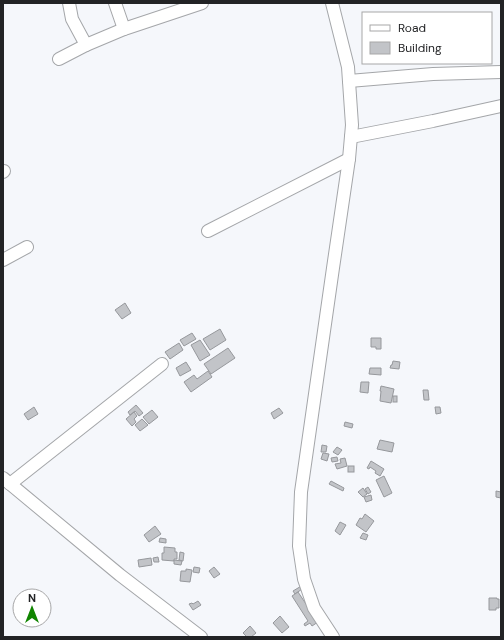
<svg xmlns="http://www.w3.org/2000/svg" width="504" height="640" viewBox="0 0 504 640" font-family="'DM Sans',sans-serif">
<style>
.building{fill:#c2c4c8;stroke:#96989c}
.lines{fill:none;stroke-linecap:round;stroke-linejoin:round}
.minor-casing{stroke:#a4a6a9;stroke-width:14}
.minor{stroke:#fff;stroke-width:12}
</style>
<rect width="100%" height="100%" fill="#f5f7fb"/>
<g class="building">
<path d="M125,303l6,10 -9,6 -7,-9z"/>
<path d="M220,329l6,11 -16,10 -7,-11z"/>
<path d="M192,333l4,6 -12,7 -4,-6z"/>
<path d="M371,338h10v11h-5v-2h-5z"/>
<path d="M200,340l10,15 -10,6 -9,-16z"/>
<path d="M179,343l4,7 -13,9 -5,-7z"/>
<path d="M228,348l7,10 -24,16 -7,-10z"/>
<path d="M393,361l7,1 -1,7 -9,-1 1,-3h1z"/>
<path d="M186,362l5,8 -11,6 -4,-8z"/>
<path d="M370,368h11v7l-12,-1z"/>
<path d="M208,371l4,6 -21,15 -7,-10 10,-7 3,4z"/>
<path d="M361,382h8l-1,11 -8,-1z"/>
<path d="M381,386l13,3 -3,14 -11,-2 1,-10h-1z"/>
<path d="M423,390h5l1,10h-5z"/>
<rect x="393" y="396" width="4" height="6"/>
<path d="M136,405l7,8 -4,3 -4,-5 -5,4 -2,-3z"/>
<path d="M34,407l4,7 -10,6 -4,-6z"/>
<path d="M435,407h5l1,6 -5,1z"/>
<path d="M279,408l4,5 -9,6 -3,-6z"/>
<path d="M152,410l6,7 -9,7 -6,-7z"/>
<path d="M134,412l3,4 -3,3 2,3 -4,4 -6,-7z"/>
<path d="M142,419l6,6 -8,6 -5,-6z"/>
<path d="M345,422l8,2 -1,4 -8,-2z"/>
<path d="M380,440l14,3 -2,9 -15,-3z"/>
<path d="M322,445l5,1 -1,6h-5z"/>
<path d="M337,447l5,3 -4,5 -5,-3z"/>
<path d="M323,453l6,1 -2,7 -6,-2z"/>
<path d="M337,457l1,4 -6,1 -1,-4z"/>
<path d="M345,458l2,8 -10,3 -2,-5 6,-1 -1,-4z"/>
<path d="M371,461l13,8 -4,7 -5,-3 1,-2 -6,-4 -1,2 -2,-1z"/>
<rect x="348" y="466" width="6" height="6"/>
<path d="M384,476l8,17 -8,4 -8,-17z"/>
<path d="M331,481l13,7 -1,3 -14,-7z"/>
<path d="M368,487l3,5 -3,2 -3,-5z"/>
<path d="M363,488l4,6 -4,3 -5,-5z"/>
<path d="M496,491l5,1v6l-5,-1z"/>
<path d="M371,495l1,5 -6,2 -2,-5z"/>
<path d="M365,514l9,7 -8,11 -10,-7 4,-7 2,1z"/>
<path d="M340,522l6,3 -6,10 -5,-4z"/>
<path d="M155,526l6,8 -12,8 -5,-7z"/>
<path d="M363,533l5,2 -2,5 -6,-2z"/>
<path d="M160,538l6,1v4l-7,-1z"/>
<path d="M164,547l11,1v4h2v7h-3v2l-12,-1v-7h2z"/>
<path d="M180,552l4,1 -1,8 -4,-1z"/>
<path d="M158,557l1,5h-5l-1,-4z"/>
<path d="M151,558l1,7 -13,2 -1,-7z"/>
<path d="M174,560l8,1 -1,4 -7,-1z"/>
<path d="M194,567l6,1 -1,5 -6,-1z"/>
<path d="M214,567l6,7 -6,4 -5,-7z"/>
<path d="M186,569l6,1 -2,12 -10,-1 1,-10h5z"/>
<path d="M303,585l2,2 -10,7 -2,-3z"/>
<path d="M298,592l20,30 -6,4 -2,-3 -5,3 -1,-2 4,-3 -16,-25z"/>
<path d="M489,598h8v1h2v9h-3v2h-7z"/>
<path d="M198,601l3,4 -8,5 -4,-6 3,-1 1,1z"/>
<path d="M280,616l9,11 -7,6 -9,-10z"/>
<path d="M250,626l6,7 -5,4h-4l-4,-4z"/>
</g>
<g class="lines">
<defs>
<g id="minor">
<path d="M69,3l3,16 14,26"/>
<path d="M115,3l9,26"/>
<path d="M332,3l16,64 4,58 -3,34 -16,109 -32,224 -2,54 5,33 10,29 19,29"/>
<path d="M59,59l27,-14 38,-16 78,-26"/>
<path d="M349,81l84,-7 68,-2"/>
<path d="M351,137l82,-16 68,-15"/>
<path d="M3,172l1,-1"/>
<path d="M208,231l141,-72"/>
<path d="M3,260l24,-13"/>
<path d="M3,478l117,97 81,62"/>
<path d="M10,484l152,-120"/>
</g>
</defs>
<use href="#minor" class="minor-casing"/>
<use href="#minor" class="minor"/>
</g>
<rect width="504" height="640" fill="none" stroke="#222325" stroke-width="8"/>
<rect x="362" y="12" width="130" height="52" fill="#ffffff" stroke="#a7a7a8"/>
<rect x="370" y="25" width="20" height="6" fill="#ffffff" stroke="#a7a7a8"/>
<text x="398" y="32" font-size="12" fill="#222325">Road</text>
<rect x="370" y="42" width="20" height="12" fill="#c2c4c8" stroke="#a7a7a8"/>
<text x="398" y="52" font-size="12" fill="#222325">Building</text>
<g transform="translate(32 608)"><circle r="19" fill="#ffffff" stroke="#a7a7a8"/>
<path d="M0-3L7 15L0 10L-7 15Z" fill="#108500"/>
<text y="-6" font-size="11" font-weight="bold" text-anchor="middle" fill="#222325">N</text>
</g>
</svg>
